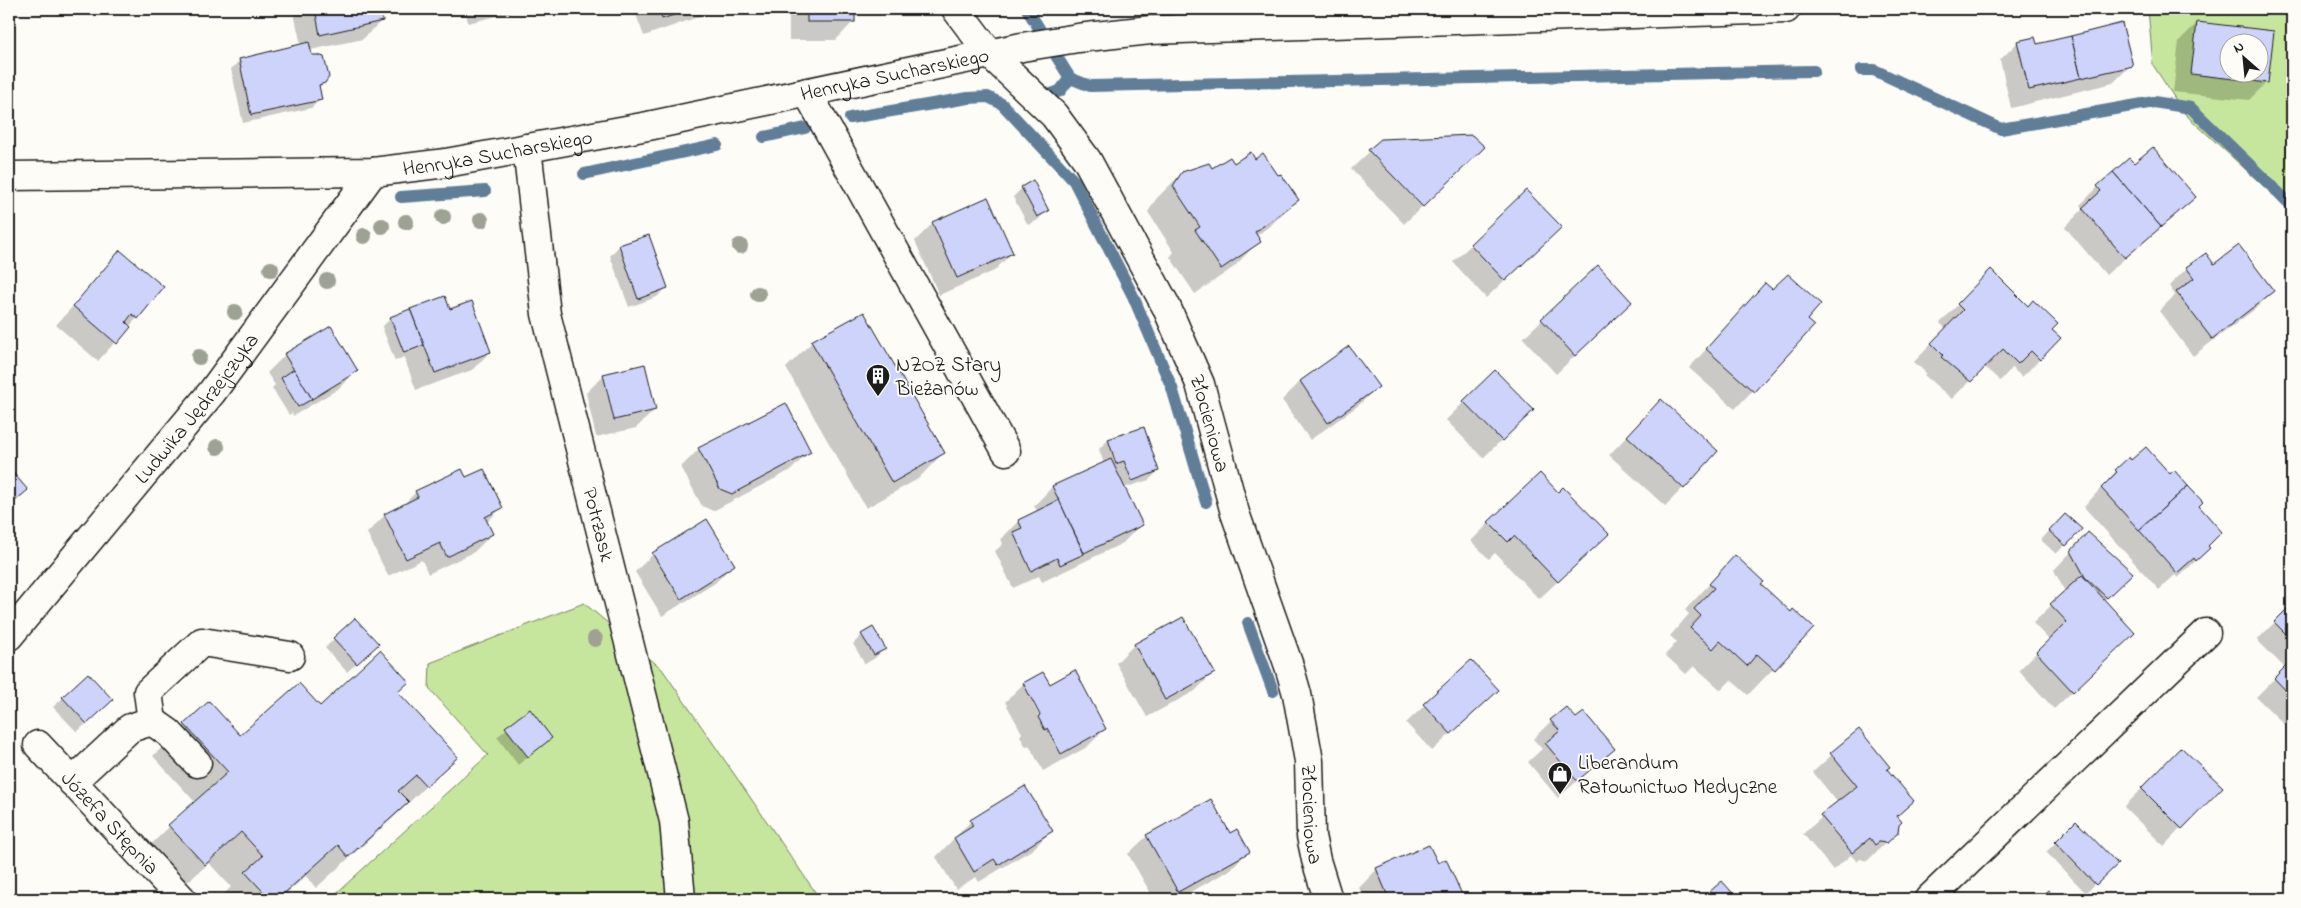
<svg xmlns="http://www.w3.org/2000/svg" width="2301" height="908" viewBox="0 0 2301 908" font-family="'Indie Flower',sans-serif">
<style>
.green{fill:#c7e69d;stroke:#72815c;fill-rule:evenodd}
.shadow{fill:#0003;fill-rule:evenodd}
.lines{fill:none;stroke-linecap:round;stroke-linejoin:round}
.stream{stroke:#617e98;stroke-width:12}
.building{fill:#ced3fc;stroke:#1c1c1c;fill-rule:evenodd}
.minor-casing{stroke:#1c1c1c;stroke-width:31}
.minor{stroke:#fdfcf7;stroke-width:28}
.tree{fill:#9da294}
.labels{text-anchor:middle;stroke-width:4;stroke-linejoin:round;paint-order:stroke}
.street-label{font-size:21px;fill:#1c1c1c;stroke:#fdfcf7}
.poi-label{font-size:21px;fill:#1c1c1c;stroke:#fdfcf7;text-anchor:start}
</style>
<rect width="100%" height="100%" fill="#fdfcf7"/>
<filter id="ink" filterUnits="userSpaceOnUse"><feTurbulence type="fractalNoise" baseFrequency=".02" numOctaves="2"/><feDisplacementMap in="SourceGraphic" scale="10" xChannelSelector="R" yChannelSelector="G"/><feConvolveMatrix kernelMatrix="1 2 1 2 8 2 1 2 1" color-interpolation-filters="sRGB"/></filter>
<g filter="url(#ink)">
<g class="green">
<path d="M2148,9h144v203l-107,-98 -32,-49zM2228,42h30v30h-30z"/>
<path d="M584,603l78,66 158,230h-490l158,-144 -59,-67 1,-25z"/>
</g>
<g class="shadow">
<path d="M293,9h86l2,12 -18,18 -53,11 14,32 -6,6 3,11 -10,9 -68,15 -12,-54 9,-9 61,-15z"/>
<path d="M465,9h62l-59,14z"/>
<path d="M634,9h75l-8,7 -57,20z"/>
<path d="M789,9h72l-7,7v5l-18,19h-47z"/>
<path d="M2197,23l76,9 -6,50 -18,18 -76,-8 6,-51zM2228,42h30v30h-30z"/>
<path d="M2018,42l18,3 95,20 -18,18 -102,25 -11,-48z"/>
<path d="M1382,140l83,25 -61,59 -53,-55z"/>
<path d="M1233,165l45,12 19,23 -26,25 -15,11 3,5 -25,26 -39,27 -25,-37 4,-5 -26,-40 8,-13 26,-26z"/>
<path d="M2134,165l60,32 -88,78 -41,-48 18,-18 -3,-4 18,-18z"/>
<path d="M1022,188l25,22 -9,10 -10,5 -15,-28z"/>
<path d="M933,223l79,30 -18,18 -55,24 -24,-54z"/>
<path d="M648,236l18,52 -9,9 -28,10 -19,-51 9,-10z"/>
<path d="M1471,245h71l-56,53 -33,-36z"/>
<path d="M121,252l16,66 -39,43 -42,-36z"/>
<path d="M9,265l1,16 -1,1z"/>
<path d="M2213,266l60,25 -18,18 -62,47 -34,-45 16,-16 -6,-9 18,-18z"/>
<path d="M1598,267l33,35 -75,72 -33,-36z"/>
<path d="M1991,271l60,59 -11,29 -18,18 -10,-9 -12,13 -16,-15 -32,33 -28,-24 2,-2 -12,-11 32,-33 -6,-6z"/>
<path d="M1765,285l47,42 -77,82 -46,-41z"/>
<path d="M444,298l5,13 41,41 -18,18 -56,20 -12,-33 -9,4 -13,-34 9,-9z"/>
<path d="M812,342l131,111 -25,26 -52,29 -80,-140z"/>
<path d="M1349,347l28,40 -18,18 -49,35 -28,-40 18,-18z"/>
<path d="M285,355l71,16 -18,18 -45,27 -1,-3 -3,2 -17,-27 3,-3 -8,-12z"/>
<path d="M604,375l51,35 -19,18 -40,9 -10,-44z"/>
<path d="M1661,401l22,87 -18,18 -56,-51z"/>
<path d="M1464,402l50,26 -31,30 -37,-38z"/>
<path d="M1143,428l15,43 -9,9 -25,8 17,36 -18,19 -81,39 -3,-6 -26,12 -18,-37 8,-7 -2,-5 18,-18 19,-9 -4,-6 18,-19 52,-23 -5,-15 9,-9z"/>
<path d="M699,449l110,3 -18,18 -78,41 -11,-5 -21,-39z"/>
<path d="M2131,462l66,44 12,42 -31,30 -3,-3 -16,15 -75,-83 32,-36z"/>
<path d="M461,470l5,9 35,29 -15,15 6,11 -18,18 -46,22 -6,-14 -34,16 -21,-43 18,-18 16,-8 15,-15z"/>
<path d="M1489,523l100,29 -50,47 -44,-46 -6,6 -18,-18z"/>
<path d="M2056,524l9,21 -9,9 -15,-14z"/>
<path d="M2088,534l43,39 -28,28 12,50 -61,58 -35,-39 30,-30 -16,-17 32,-31 -11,-22z"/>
<path d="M653,554l80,11 -18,18 -53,33 -27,-44z"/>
<path d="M1735,557l24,28 32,28 21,15 -64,67 -17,-15 -10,10 -27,-24 -8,8 -21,-19 12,-13 -7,-6 19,-22 -4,-4z"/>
<path d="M2292,605v114l-6,7 -30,-29 29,-29 -28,-28z"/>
<path d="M1183,618l30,55 -18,18 -48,26 -31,-54 18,-18z"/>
<path d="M862,635l23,13 -10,10 -10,6 -12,-20z"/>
<path d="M334,639l34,14 -21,19 -22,-24z"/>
<path d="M1471,662l8,45 -47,44 -26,-28z"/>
<path d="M88,675l14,34 -25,23 -24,-25z"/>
<path d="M1023,684l26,2 56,43 -18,18 -44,24 -14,-26 -3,2 -6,-11 2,-3 -17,-31zM1031,700h3l10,20 -2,1z"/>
<path d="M397,693l59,64 -62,60 -78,71 -10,-12 -26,23h-61l12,-12 -22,-24 -37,33 -34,-39 57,-55 -42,-46 32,-31 55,12 80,-29z"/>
<path d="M529,710l22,28 -33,27 -21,-28z"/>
<path d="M1575,720l38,29 -55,49 -30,-36 14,-13 -9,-10 18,-18z"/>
<path d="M1858,731l28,38 27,32 -17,16 1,15 -30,29 -7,-2 -3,3 -6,-7 -18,15 -30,-36 35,-31 -25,-31z"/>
<path d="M2181,749v79l-17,18 -40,-39z"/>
<path d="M1211,801l19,34 18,17 -18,18 -52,29h-24l-26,-45 19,-18z"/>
<path d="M971,821l80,10 -18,18 -54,33 -3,-5 -20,12 -20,-32z"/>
<path d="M2076,823l40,41 -30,29 -40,-41z"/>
<path d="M9,845l5,5 -5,6z"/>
<path d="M1429,847l8,18 8,-4 17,38h-98l-5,-11 18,-19z"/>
</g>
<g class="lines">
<g class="stream">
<path d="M1027,9l43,69 20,8 724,-15"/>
<path d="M1861,70h13l127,59 153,-27 37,6 101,98"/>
<path d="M1049,95l11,-4 10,-13"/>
<path d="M850,118l118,-20 20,-1 14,7 72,77 59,115 39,92 34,114"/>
<path d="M764,137l41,-9"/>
<path d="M584,174l133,-29"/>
<path d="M401,197l84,-6"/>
<path d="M1248,623l25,68"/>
</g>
</g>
<g class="building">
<path d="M315,9h65l3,12 -63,14z"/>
<path d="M659,9h32l-29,10z"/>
<rect x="807" y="9" width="48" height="13"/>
<path d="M2197,22l77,9 -6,52 -77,-9zM2228,42h30v30h-30z"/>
<path d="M2122,23l11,43 -52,12 -10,-42z"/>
<path d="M2071,36l10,42 -52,12 -12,-49 18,-4 2,7z"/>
<path d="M309,42l3,13h6l6,2 5,20 -4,6 -6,2 3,15 -71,15 -12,-56z"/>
<path d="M1472,135l13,12 -62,60 -55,-57 13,-11z"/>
<path d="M2153,147l43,50 -35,30 -48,-55 16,-14 5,5z"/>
<path d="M1251,152l4,7 8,-6 15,22 3,-1 18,26 -44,32 6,10 -40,27 -26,-39 5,-3 -27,-41 9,-14 27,-9 3,5 18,-11 4,6z"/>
<path d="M2113,172l48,55 -36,31 -43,-50 19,-17 -4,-5z"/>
<path d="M1033,180l16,31 -12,6 -16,-30z"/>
<path d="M1526,190l36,37 -57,54 -35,-37z"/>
<path d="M988,197l25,56 -56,25 -25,-56z"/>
<path d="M649,235l19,53 -30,11 -19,-54z"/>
<path d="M2239,245l35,46 -62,48 -36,-47 18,-14 -8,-11 20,-14 8,11z"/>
<path d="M120,250l44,37 -26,32 -6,-5 -6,8 5,5 -14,17 -44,-38z"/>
<path d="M1598,265l34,37 -57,54 -34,-37z"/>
<path d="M1991,269l37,37 5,-6 25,24 -6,6 9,8 -21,22 -9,-9 -13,13 -15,-15 -32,33 -30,-25 2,-2 -12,-12 32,-33 -6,-6z"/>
<path d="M1788,274l33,30 -14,16 7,6 -60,66 -48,-43 59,-66 7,6z"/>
<path d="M445,296l5,13 22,-8 19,51 -56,21 -25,-64z"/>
<path d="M410,309l14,36 -20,8 -14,-36z"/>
<path d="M864,312l81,141 -53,30 -81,-142z"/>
<path d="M331,326l27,45 -46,28 -28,-45z"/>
<path d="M1349,346l30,41 -51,36 -28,-42z"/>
<path d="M645,364l11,46 -42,10 -11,-46z"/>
<path d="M294,369l18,30 -14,8 -17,-29z"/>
<path d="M1495,370l39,40 -32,31 -39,-40z"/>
<path d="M1661,399l57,52 -34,38 -57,-53z"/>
<path d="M786,403l25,49 -79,42 -12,-5 -22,-41z"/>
<path d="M1144,427l15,44 -27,10 -8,-20 -8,3 -8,-25z"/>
<path d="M2146,447l24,27 4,-4 14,16 -49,44 -38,-42 16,-16 -2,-2 14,-13 2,3z"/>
<path d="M1111,459l32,66 -59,28 -32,-67z"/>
<path d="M9,468l19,22 -19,16z"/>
<path d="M462,469l4,8 18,-8 19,39 -18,9 8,17 -46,23 -7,-14 -34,16 -22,-45 34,-17 -3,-6z"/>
<path d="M1540,473l18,19 5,-5 46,47 -51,48 -44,-46 -6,6 -20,-20z"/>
<path d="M2188,486l15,16 -4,4 23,26 -14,14 2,2 -14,13 -2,-3 -17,15 -38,-43z"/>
<path d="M1059,500l25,54 -24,11 -3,-7 -26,13 -18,-39 9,-4 -4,-8z"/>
<path d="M2065,514l17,15 -16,17 -17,-15z"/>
<path d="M707,519l28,46 -54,34 -29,-46z"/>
<path d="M2088,532l45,41 -26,25 -22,-21 -14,-26z"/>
<path d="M1735,555l29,27 -3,2 30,28 2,-3 21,19 -39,42 -18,-16 -10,12 -27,-25 -7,8 -23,-21 11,-12 -7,-7 20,-21 -5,-4z"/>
<path d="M2082,575l53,58 -62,59 -37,-40 31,-30 -17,-18z"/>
<path d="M2292,604v36l-18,-18z"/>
<path d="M1183,617l32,56 -50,27 -31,-56z"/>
<path d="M355,618l24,26 -22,20 -24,-26z"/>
<path d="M873,627l13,22 -12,6 -13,-21z"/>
<path d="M380,650l29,32 -11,10 60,65 -32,29 -10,-11 -18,16 11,11 -61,55 -10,-12 -60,54h-8l-25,-27 18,-16 -22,-24 -36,33 -37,-40 60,-53 -44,-48 25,-23 31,34 59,-52 21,23z"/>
<path d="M1471,660l28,30 -48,44 -28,-30z"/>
<path d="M2290,662l2,2v33l-18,-19z"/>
<path d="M1075,670l31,59 -45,25 -14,-26 -2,2 -7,-13 2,-2 -17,-32 20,-11 7,12z"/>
<path d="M88,673l25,27 -26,24 -25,-27z"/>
<path d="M1566,707l10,11 8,-6 31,37 -38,32 -32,-38 15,-12 -10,-11z"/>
<path d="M530,709l22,29 -24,19 -23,-30z"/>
<path d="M1859,729l31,38 -3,2 27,32 -17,15 5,6 -3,3 -1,8 -11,10 -8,-1 -4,3 -5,-7 -18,15 -32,-38 37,-29 -27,-33z"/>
<path d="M2181,747l42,40 -41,42 -41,-41z"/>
<path d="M1025,786l28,45 -55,34 -4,-6 -20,13 -20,-34 19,-12 -3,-6z"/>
<path d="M1211,799l19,34 7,-4 13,23 -72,40 -32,-57z"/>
<path d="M2076,821l42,43 -22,21 -41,-43z"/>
<path d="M1429,845l9,18 8,-4 18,40h-75l-13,-31z"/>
<path d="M1722,881l16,18h-37z"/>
<path d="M2048,890l9,9h-19z"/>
</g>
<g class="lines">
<defs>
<g id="minor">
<path id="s1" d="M956,9l33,44 65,62 33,45 79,146 34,78 35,129 54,153 8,28 12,67 2,75 5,24 12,39"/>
<path d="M807,92l199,359"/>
<path id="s2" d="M527,148l19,166 128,507 7,78"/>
<path id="s3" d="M9,176l364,-4 73,-9 202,-37 374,-79 56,-9 72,-8 636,-21"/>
<path id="s4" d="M9,636l203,-244 161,-220"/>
<path d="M152,721l-4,-29 54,-50 88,14"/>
<path id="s5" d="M38,745l144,154"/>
<path d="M72,782l58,-54 22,-7 17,12 28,30"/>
<path d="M1929,899l277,-266"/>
</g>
</defs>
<use href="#minor" class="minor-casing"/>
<use href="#minor" class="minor"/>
</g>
<g class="tree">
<circle cx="443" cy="217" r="8"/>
<circle cx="481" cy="220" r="8"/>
<circle cx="406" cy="222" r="8"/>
<circle cx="382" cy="226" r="8"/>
<circle cx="364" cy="236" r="8"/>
<circle cx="740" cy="246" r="8"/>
<circle cx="271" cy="269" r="8"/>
<circle cx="327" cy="281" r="8"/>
<circle cx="758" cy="294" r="8"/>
<circle cx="235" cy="312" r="8"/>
<circle cx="199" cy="357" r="8"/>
<circle cx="217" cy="447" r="8"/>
<circle cx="595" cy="639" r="8"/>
</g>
</g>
<defs>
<symbol id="building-pin" viewBox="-11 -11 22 30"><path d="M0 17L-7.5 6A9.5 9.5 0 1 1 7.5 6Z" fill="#1c1c1c" stroke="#fdfcf7"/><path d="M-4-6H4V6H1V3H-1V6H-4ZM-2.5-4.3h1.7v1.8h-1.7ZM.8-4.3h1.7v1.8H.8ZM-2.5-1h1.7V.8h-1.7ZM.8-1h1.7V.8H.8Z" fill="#fff"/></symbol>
<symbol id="shop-pin" viewBox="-11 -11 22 30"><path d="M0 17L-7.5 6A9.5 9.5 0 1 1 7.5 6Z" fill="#1c1c1c" stroke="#fdfcf7"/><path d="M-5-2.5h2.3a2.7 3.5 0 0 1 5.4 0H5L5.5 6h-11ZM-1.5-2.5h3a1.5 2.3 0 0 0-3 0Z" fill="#fff"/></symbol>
</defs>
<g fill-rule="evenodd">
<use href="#building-pin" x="864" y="362" width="28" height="38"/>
<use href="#shop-pin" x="1546" y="760" width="28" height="38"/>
</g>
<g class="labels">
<g class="street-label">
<text dy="7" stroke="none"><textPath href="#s3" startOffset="895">Henryka Sucharskiego</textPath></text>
<text dy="7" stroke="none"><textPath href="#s3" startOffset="490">Henryka Sucharskiego</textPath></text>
<text dy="7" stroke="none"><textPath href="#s4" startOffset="295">Ludwika Jędrzejczyka</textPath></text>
<text dy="7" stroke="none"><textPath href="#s1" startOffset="492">Złocieniowa</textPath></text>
<text dy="7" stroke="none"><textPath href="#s2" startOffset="384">Potrzask</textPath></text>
<text dy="7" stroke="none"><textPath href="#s1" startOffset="898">Złocieniowa</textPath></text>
<text dy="7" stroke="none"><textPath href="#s5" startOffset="106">Józefa Stępnia</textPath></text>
</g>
<g class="poi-label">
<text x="896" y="371">NZOZ Stary<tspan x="896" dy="24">Bieżanów</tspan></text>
<text x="1578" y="769">Liberandum<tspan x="1578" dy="24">Ratownictwo Medyczne</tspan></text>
</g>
</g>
<rect width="2301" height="908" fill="none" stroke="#fdfcf7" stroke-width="30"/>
<rect x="15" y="15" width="2271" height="878" fill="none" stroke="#1c1c1c" stroke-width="2" filter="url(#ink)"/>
<g transform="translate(2244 58) rotate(333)"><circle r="24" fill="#fdfcf7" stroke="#a3a29f"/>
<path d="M0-4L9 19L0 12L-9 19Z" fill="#1c1c1c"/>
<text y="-8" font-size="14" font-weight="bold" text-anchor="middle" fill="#1c1c1c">N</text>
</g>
</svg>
